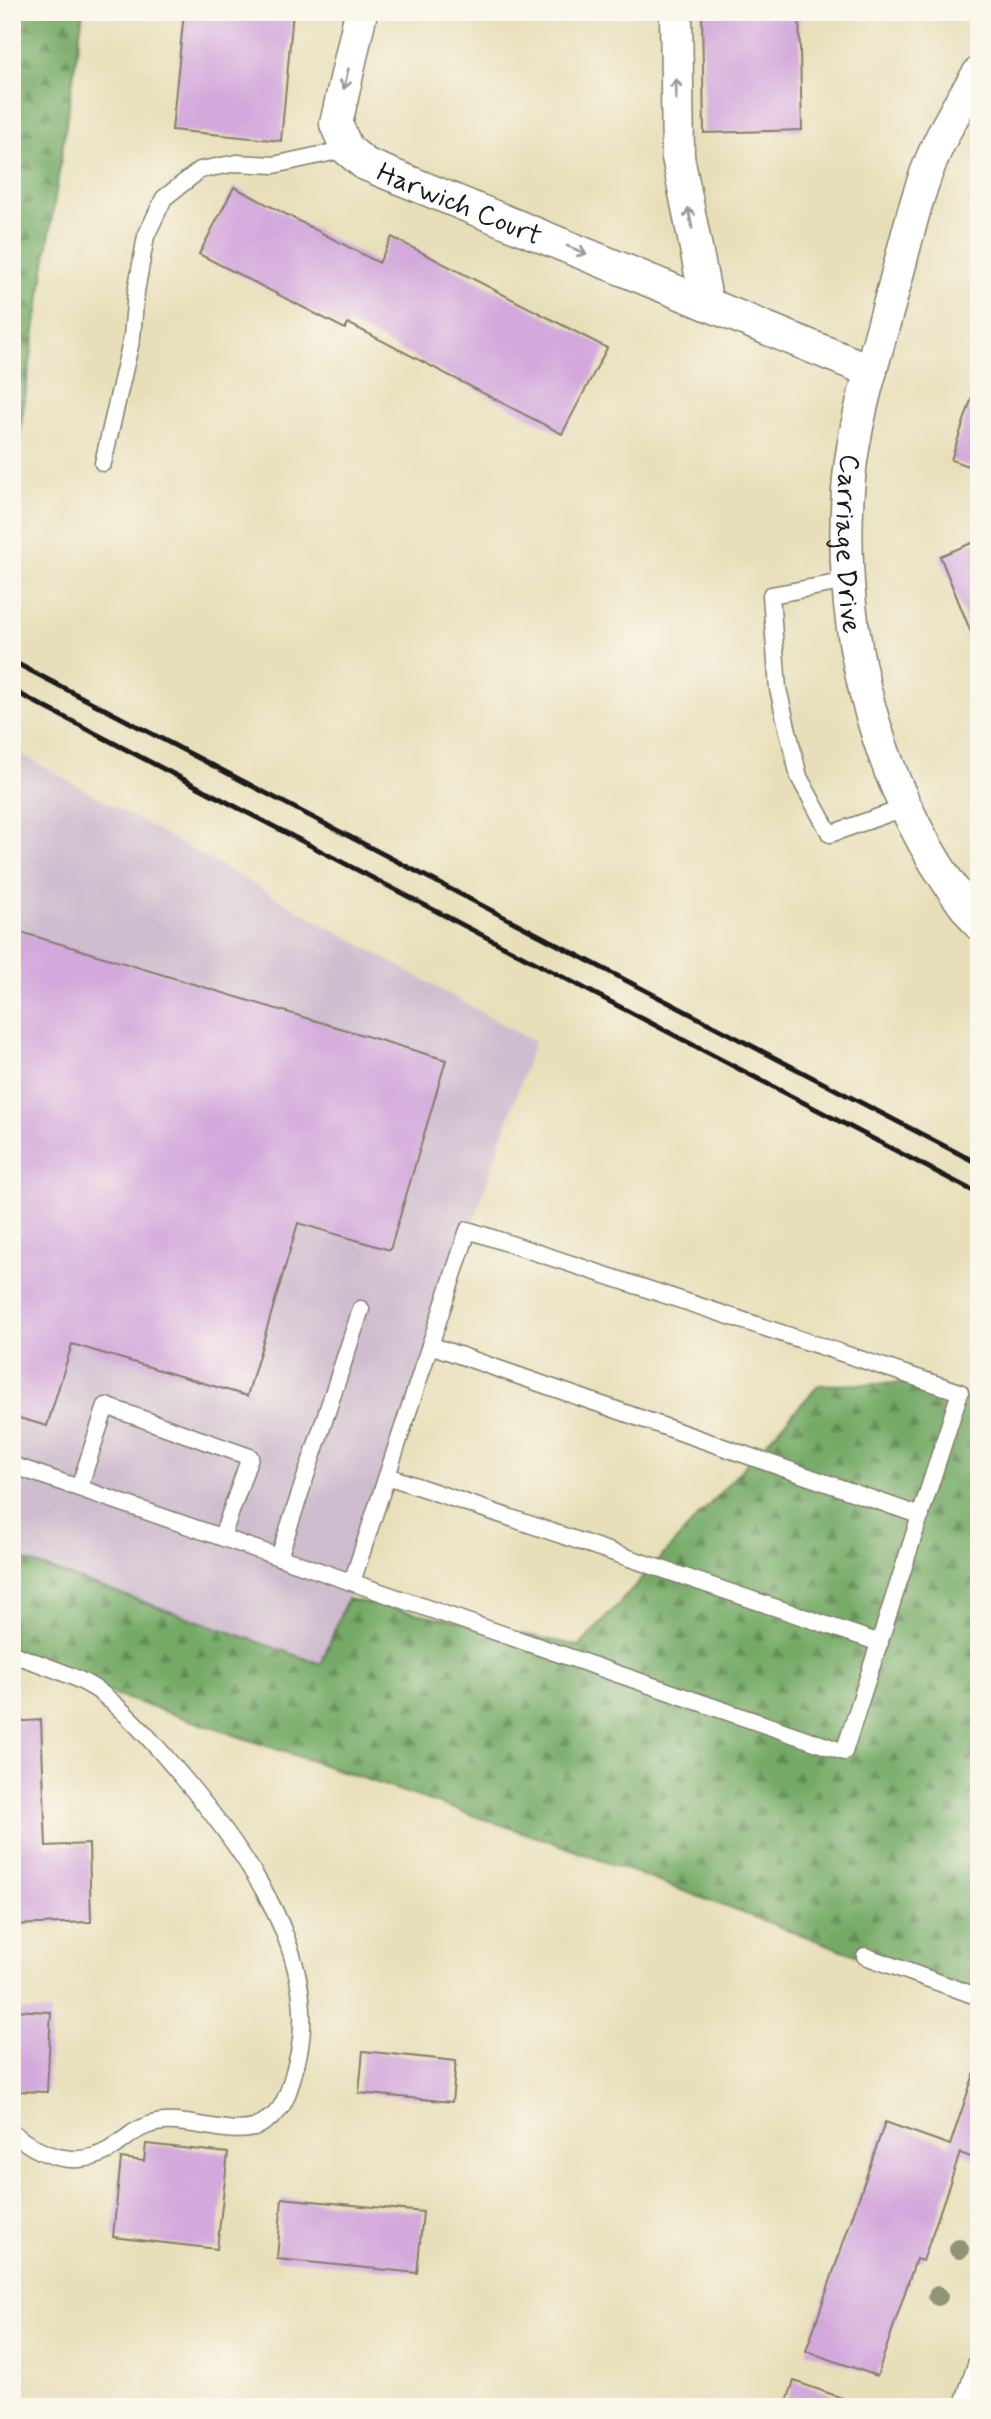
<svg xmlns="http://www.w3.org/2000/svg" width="991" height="2419" viewBox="0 0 991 2419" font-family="Mynerve,sans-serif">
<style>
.industrial{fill:#cfbdcf}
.forest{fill:url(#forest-firs);stroke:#486341;stroke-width:2}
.building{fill:#d3a8dc}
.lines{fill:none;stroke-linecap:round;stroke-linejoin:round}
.lane-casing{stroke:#827e6b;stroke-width:19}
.street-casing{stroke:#827e6b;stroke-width:35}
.lane{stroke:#fff;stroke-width:16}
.street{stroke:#fff;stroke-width:32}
.rail{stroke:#1c1c1c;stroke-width:5}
.tree{fill:#8e9474}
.oneway{stroke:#999}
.labels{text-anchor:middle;stroke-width:5;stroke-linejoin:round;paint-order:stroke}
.street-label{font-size:28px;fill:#1c1c1c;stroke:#fbf7ec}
</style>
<defs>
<pattern id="forest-firs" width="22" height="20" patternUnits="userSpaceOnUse" patternTransform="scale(1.75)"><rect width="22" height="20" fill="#75aa66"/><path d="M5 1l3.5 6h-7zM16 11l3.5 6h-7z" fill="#5f8a53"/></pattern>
</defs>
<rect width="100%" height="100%" fill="#fbf7ec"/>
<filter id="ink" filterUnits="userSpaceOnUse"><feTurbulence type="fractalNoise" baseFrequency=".0143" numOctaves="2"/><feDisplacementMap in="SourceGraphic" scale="14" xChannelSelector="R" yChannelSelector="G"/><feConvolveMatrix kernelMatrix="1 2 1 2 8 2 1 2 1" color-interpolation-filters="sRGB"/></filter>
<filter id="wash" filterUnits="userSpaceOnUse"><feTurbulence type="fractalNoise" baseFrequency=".00686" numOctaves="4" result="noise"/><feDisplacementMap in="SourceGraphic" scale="28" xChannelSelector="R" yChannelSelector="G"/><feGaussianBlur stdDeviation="1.57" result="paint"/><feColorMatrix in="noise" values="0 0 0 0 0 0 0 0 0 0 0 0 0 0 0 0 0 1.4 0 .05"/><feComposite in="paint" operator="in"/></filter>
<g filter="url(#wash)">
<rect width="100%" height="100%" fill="#e8dfba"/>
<path class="industrial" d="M12,749l522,293 -187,557 -25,65 -310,-108z"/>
<g class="forest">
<path d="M12,12h71l-71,471z"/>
<path d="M935,1383l44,23v589l-123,-40 -304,-113 -540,-182v-104l309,108 26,-65 233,47 239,-261z"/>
</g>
<g id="blocks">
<g class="building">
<path d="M184,12h109l-12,129 -109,-11z"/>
<path d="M702,12h97l3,118 -98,3z"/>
<path d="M234,187l145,76 13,-26 215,111 -45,86 -214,-111 -3,6 -146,-75z"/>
<path d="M978,379h1v91l-28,-10z"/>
<path d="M979,540v112l-39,-96z"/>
<path d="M14,930l432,130 -56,190 -92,-27 -51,173 -175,-52 -25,82 -35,-10v-479z"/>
<path d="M41,1720l5,126 43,-2 2,78 -79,3v-203z"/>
<path d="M12,2010l39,2 -4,80 -35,-1z"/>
<path d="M363,2051l93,10 -4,41 -93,-9z"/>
<path d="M974,2074l5,1v85l-19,-7 -37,108 -7,-2 -39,117 -71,-25 79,-229 65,23z"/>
<path d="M146,2144l82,9 -11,96 -104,-12 8,-79 23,3z"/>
<path d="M282,2198l141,14 -6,61 -140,-14z"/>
<path d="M794,2381l71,25v1h-80z"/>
</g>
</g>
</g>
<g filter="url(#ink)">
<use href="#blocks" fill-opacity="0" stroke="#827e6b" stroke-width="2"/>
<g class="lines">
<defs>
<g id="lane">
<path d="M103,463l29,-126 4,-45 10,-56 18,-38 36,-28 37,-7 37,2 73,-16"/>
<path d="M848,581l-77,14 7,94 21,88 31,57 77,-27"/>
<path d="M430,1345l491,171"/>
<path d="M12,1465l832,287 116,-360 -492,-162 -116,352"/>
<path d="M387,1476l493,167"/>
<path d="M79,1488l27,-82 144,51 -28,80"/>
<path d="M279,1557l82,-248"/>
<path d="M12,1654c28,10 64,21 88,38 32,25 59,57 85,88 62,74 140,181 111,285 -5,17 -9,40 -24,52 -5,3 -13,9 -18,11 -30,8 -74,-14 -105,-3 -17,5 -26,17 -40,25 -33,19 -70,6 -97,-18"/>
<path d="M865,1956l114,41"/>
<path d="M962,2407l17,-52"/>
</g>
<g id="street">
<path id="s1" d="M361,12l-25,112 11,25 18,15 342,140 -29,-147 -2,-145"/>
<path id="s2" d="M979,73c-16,24 -30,48 -42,74 -22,48 -32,101 -46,151 -16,59 -36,119 -42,180 -14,156 30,324 130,446"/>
<path d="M707,304l164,67"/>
</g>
</defs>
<use href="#lane" class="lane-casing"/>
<use href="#street" class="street-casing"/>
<use href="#lane" class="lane"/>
<use href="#street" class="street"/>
<g class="rail">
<path d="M12,661l967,503"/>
<path d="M12,690l967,504"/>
</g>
</g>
<g class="tree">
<circle cx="959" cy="2249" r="10"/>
<circle cx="938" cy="2296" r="10"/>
</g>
<defs><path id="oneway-shaft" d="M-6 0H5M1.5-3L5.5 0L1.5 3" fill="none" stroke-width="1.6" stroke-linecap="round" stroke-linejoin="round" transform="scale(1.75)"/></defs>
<g class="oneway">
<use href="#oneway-shaft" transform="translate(346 79) rotate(103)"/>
<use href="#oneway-shaft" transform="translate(676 89) rotate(-90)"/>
<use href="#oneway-shaft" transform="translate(690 218) rotate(-101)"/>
<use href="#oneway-shaft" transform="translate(577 250) rotate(22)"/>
</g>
</g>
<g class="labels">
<g class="street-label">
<text dy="10" stroke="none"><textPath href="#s1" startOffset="268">Harwich Court</textPath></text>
<text dy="10" stroke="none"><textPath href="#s2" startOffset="494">Carriage Drive</textPath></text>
</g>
</g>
<rect width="991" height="2419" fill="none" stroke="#fbf7ec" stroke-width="42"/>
</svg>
